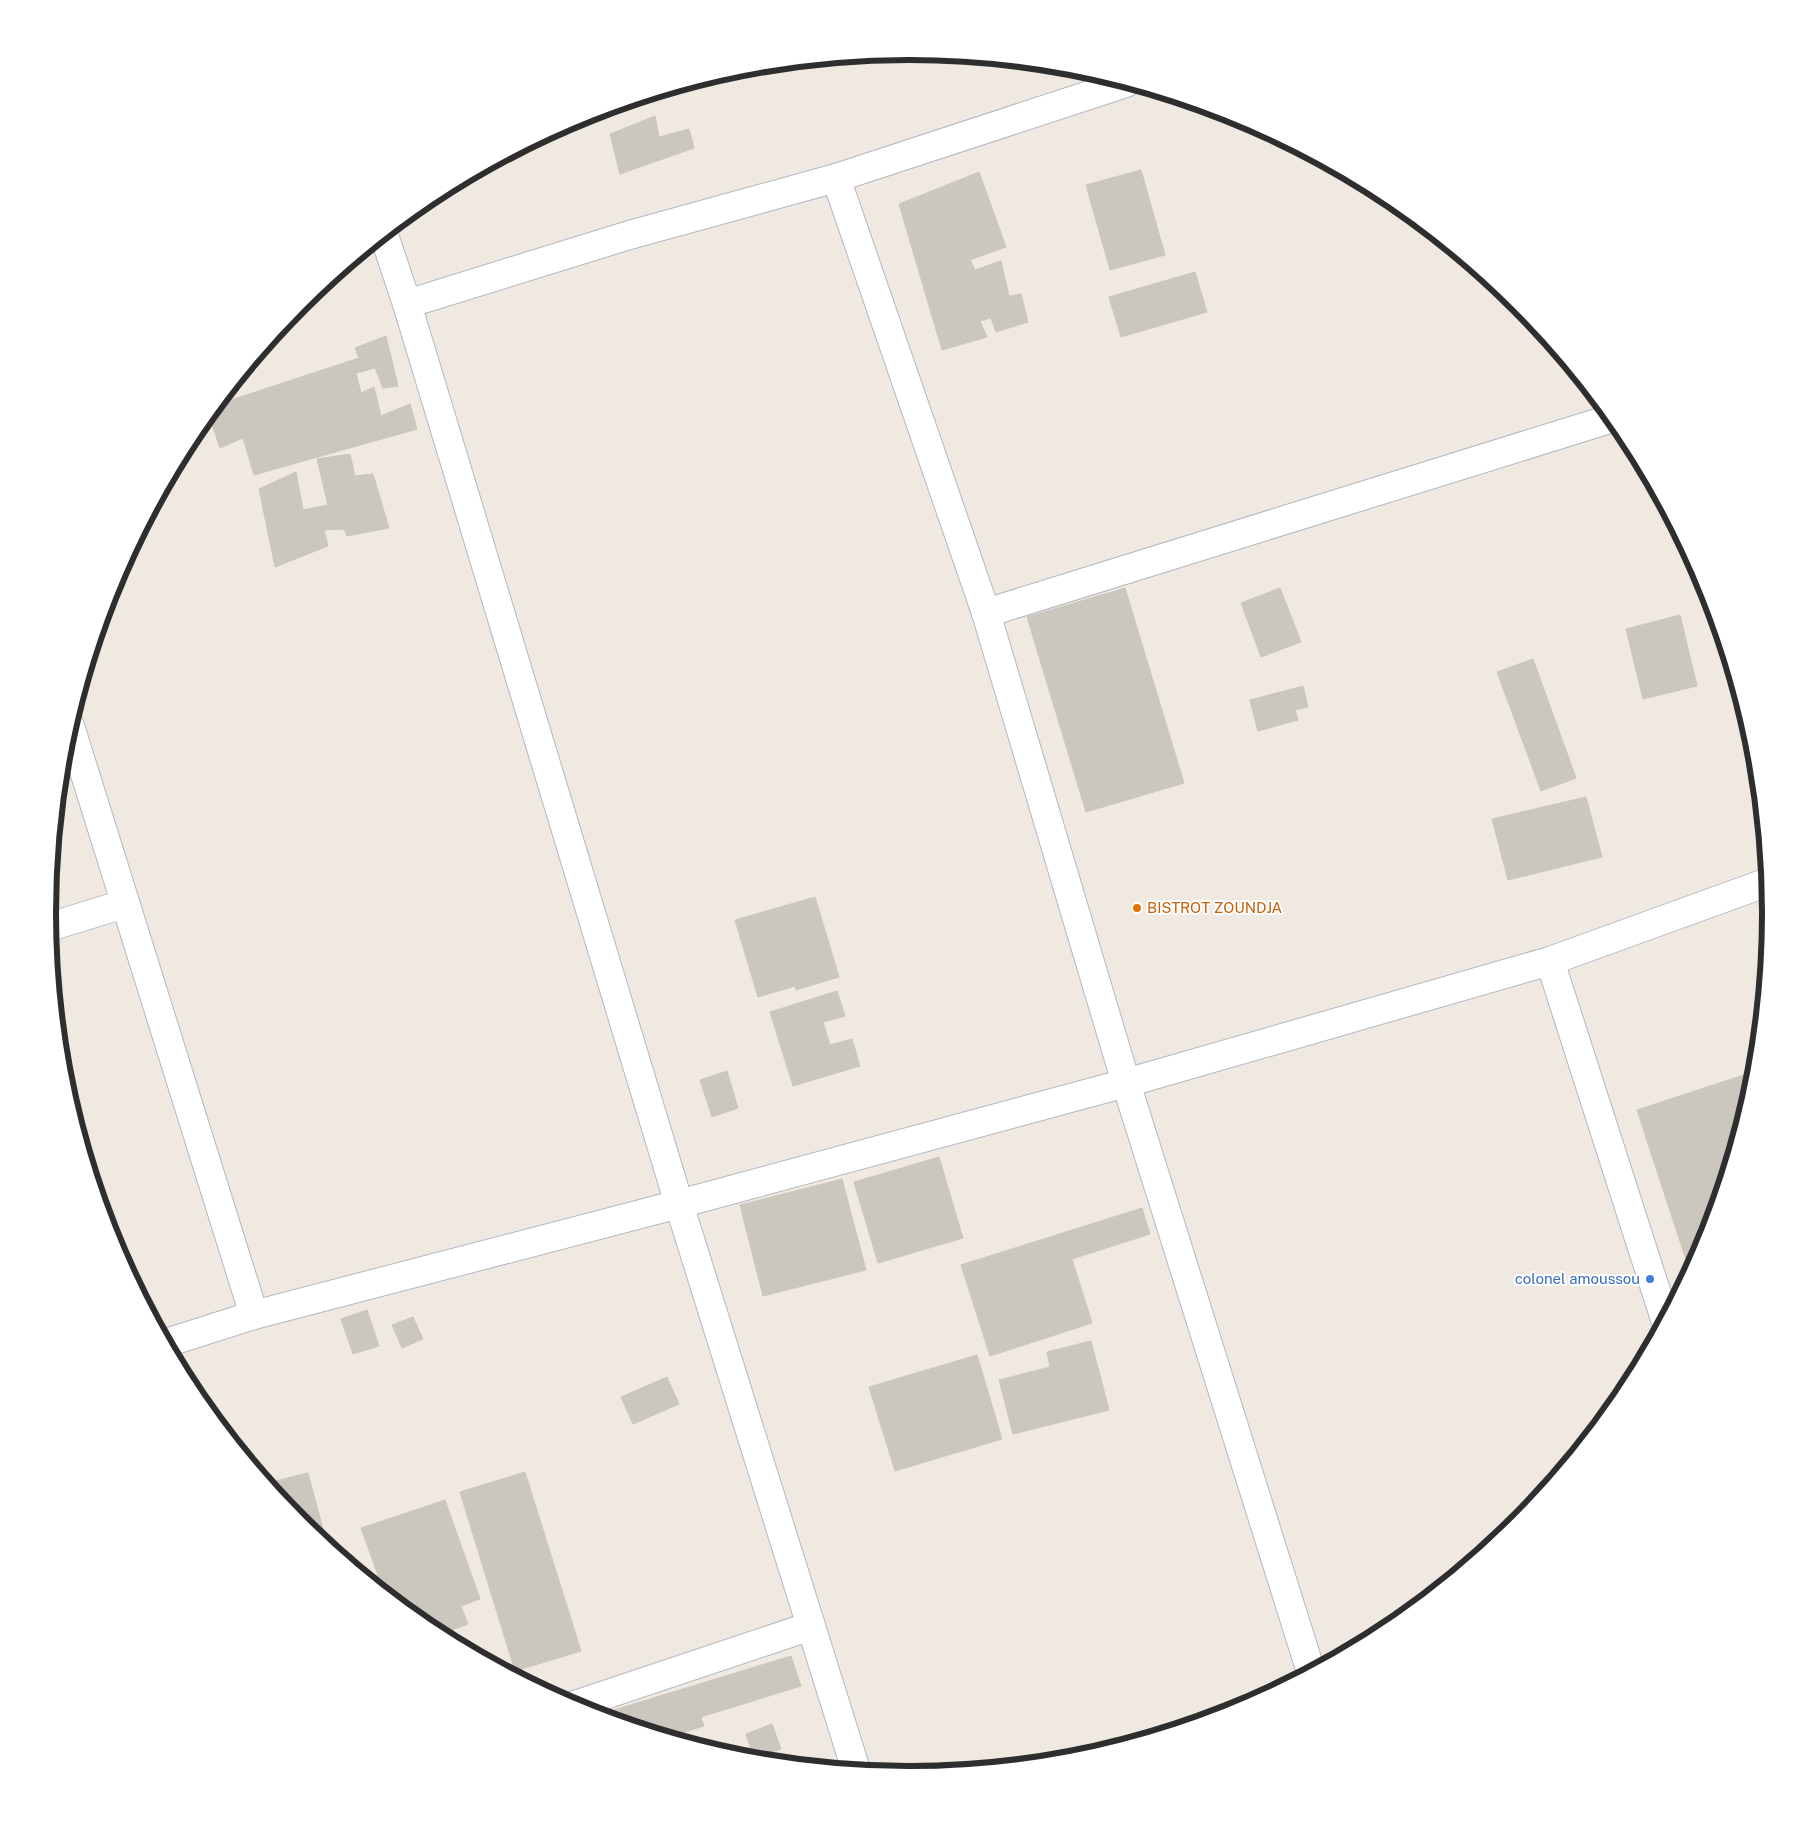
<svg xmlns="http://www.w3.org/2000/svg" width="1819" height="1827" viewBox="0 0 1819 1827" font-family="'Public Sans',sans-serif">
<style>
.building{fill:#cbc7bf;stroke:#cbc5ba}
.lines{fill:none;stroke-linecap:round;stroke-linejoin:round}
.minor-casing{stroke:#b4b7c1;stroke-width:30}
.minor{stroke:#fff;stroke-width:28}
.food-dot{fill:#e8710a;stroke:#fff;stroke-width:2}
.shop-dot{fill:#3f7fe0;stroke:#fff;stroke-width:2}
.labels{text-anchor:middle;stroke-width:4;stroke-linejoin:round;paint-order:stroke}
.food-label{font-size:15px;fill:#c56008;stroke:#fff;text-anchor:start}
.shop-label{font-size:15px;fill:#366cbe;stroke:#fff;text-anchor:end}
.rim{fill:none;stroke:#2e2e2e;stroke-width:6}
</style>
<rect width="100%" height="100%" fill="#efe9e1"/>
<g class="building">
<path d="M655,116l4,21 30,-8 5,19 -74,26 -10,-40z"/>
<path d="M1141,170l24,85 -55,15 -24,-85z"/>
<path d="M979,172l27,75 -36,13 5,10 26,-9 8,35 12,-2 7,28 -32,10 -5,-14 -11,3 7,16 -45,13 -43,-146z"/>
<path d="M1195,272l12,40 -86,25 -12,-40z"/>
<path d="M386,336l12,50 -15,2 -8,-20 -19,5 5,20 13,-6 7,29 29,-12 7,25 -163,46 -11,-37 -23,10 -11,-33 20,-25 2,10 128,-42 -4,-10z"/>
<path d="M350,454l5,22 18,-2 16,54 -42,8 -3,-7 -20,1 4,16 -53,21 -16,-78 37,-17 7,38 25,-5 -11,-46z"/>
<path d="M1125,588l59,195 -98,29 -59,-195z"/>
<path d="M1280,588l21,54 -40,15 -20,-54z"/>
<path d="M1680,615l17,71 -54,13 -17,-70z"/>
<path d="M1533,659l43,119 -35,13 -44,-119z"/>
<path d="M1303,686l5,21 -13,3 3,10 -40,11 -8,-31z"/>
<path d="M1586,797l16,60 -94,23 -16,-61z"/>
<path d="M815,897l24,80 -43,13 -1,-4 -37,11 -23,-77z"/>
<path d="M837,991l8,25 -22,6 7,23 22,-6 8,27 -67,20 -23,-74z"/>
<path d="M727,1071l11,37 -26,9 -12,-37z"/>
<path d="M1756,1071l-1,11 -49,162 -16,28 -53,-162z"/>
<path d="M939,1157l24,81 -85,25 -24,-81z"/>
<path d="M842,1179l24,91 -103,26 -23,-91z"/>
<path d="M1142,1208l8,26 -78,25 20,64 -102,33 -29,-91z"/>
<path d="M367,1310l12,36 -26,8 -12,-35z"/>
<path d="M413,1317l10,22 -21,9 -10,-23z"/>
<path d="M1091,1341l18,69 -96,24 -14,-54 51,-13 -3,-15z"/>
<path d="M977,1355l25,84 -107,32 -26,-84z"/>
<path d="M667,1377l12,27 -46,20 -12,-27z"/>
<path d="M525,1472l56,179 -66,20 -55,-179z"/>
<path d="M308,1473l17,64 -6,1 -19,-15 -33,-40z"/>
<path d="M445,1500l35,99 -19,7 7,18 -24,9 2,5 -16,-8 -30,-25 -3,-8 -5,1 -8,-6 -23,-64z"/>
<path d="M791,1656l10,30 -100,31 3,9 -36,11 -50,-16 -4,-11z"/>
<path d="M772,1724l9,25 -27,9 -8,-24z"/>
</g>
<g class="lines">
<defs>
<g id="minor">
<path d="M836,178l150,435 140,470 185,589"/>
<path d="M384,235l23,69 272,900 177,566"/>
<path d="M407,304l219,-68 210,-58 290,-95"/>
<path d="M986,613l627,-195"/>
<path d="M70,726l184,589"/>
<path d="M49,927l75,-23"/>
<path d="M1550,961l115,358"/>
<path d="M166,1343l88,-28 425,-111 447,-121 424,-122 218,-79"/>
<path d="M572,1706l239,-80"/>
</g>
</defs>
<use href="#minor" class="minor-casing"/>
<use href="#minor" class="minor"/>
</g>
<circle class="food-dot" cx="1137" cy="908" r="5"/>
<circle class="shop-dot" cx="1650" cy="1279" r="5"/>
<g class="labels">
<g class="food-label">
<text x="1147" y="913">BISTROT ZOUNDJA</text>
</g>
<g class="shop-label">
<text x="1640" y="1284">colonel amoussou</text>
</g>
</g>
<path d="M0 0H1819V1827H0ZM56 913a853 853 0 1 1 1706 0a853 853 0 1 1-1706 0Z" fill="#fff" fill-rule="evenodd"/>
<path class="rim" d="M56 913a853 853 0 1 1 1706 0a853 853 0 1 1-1706 0Z"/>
</svg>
